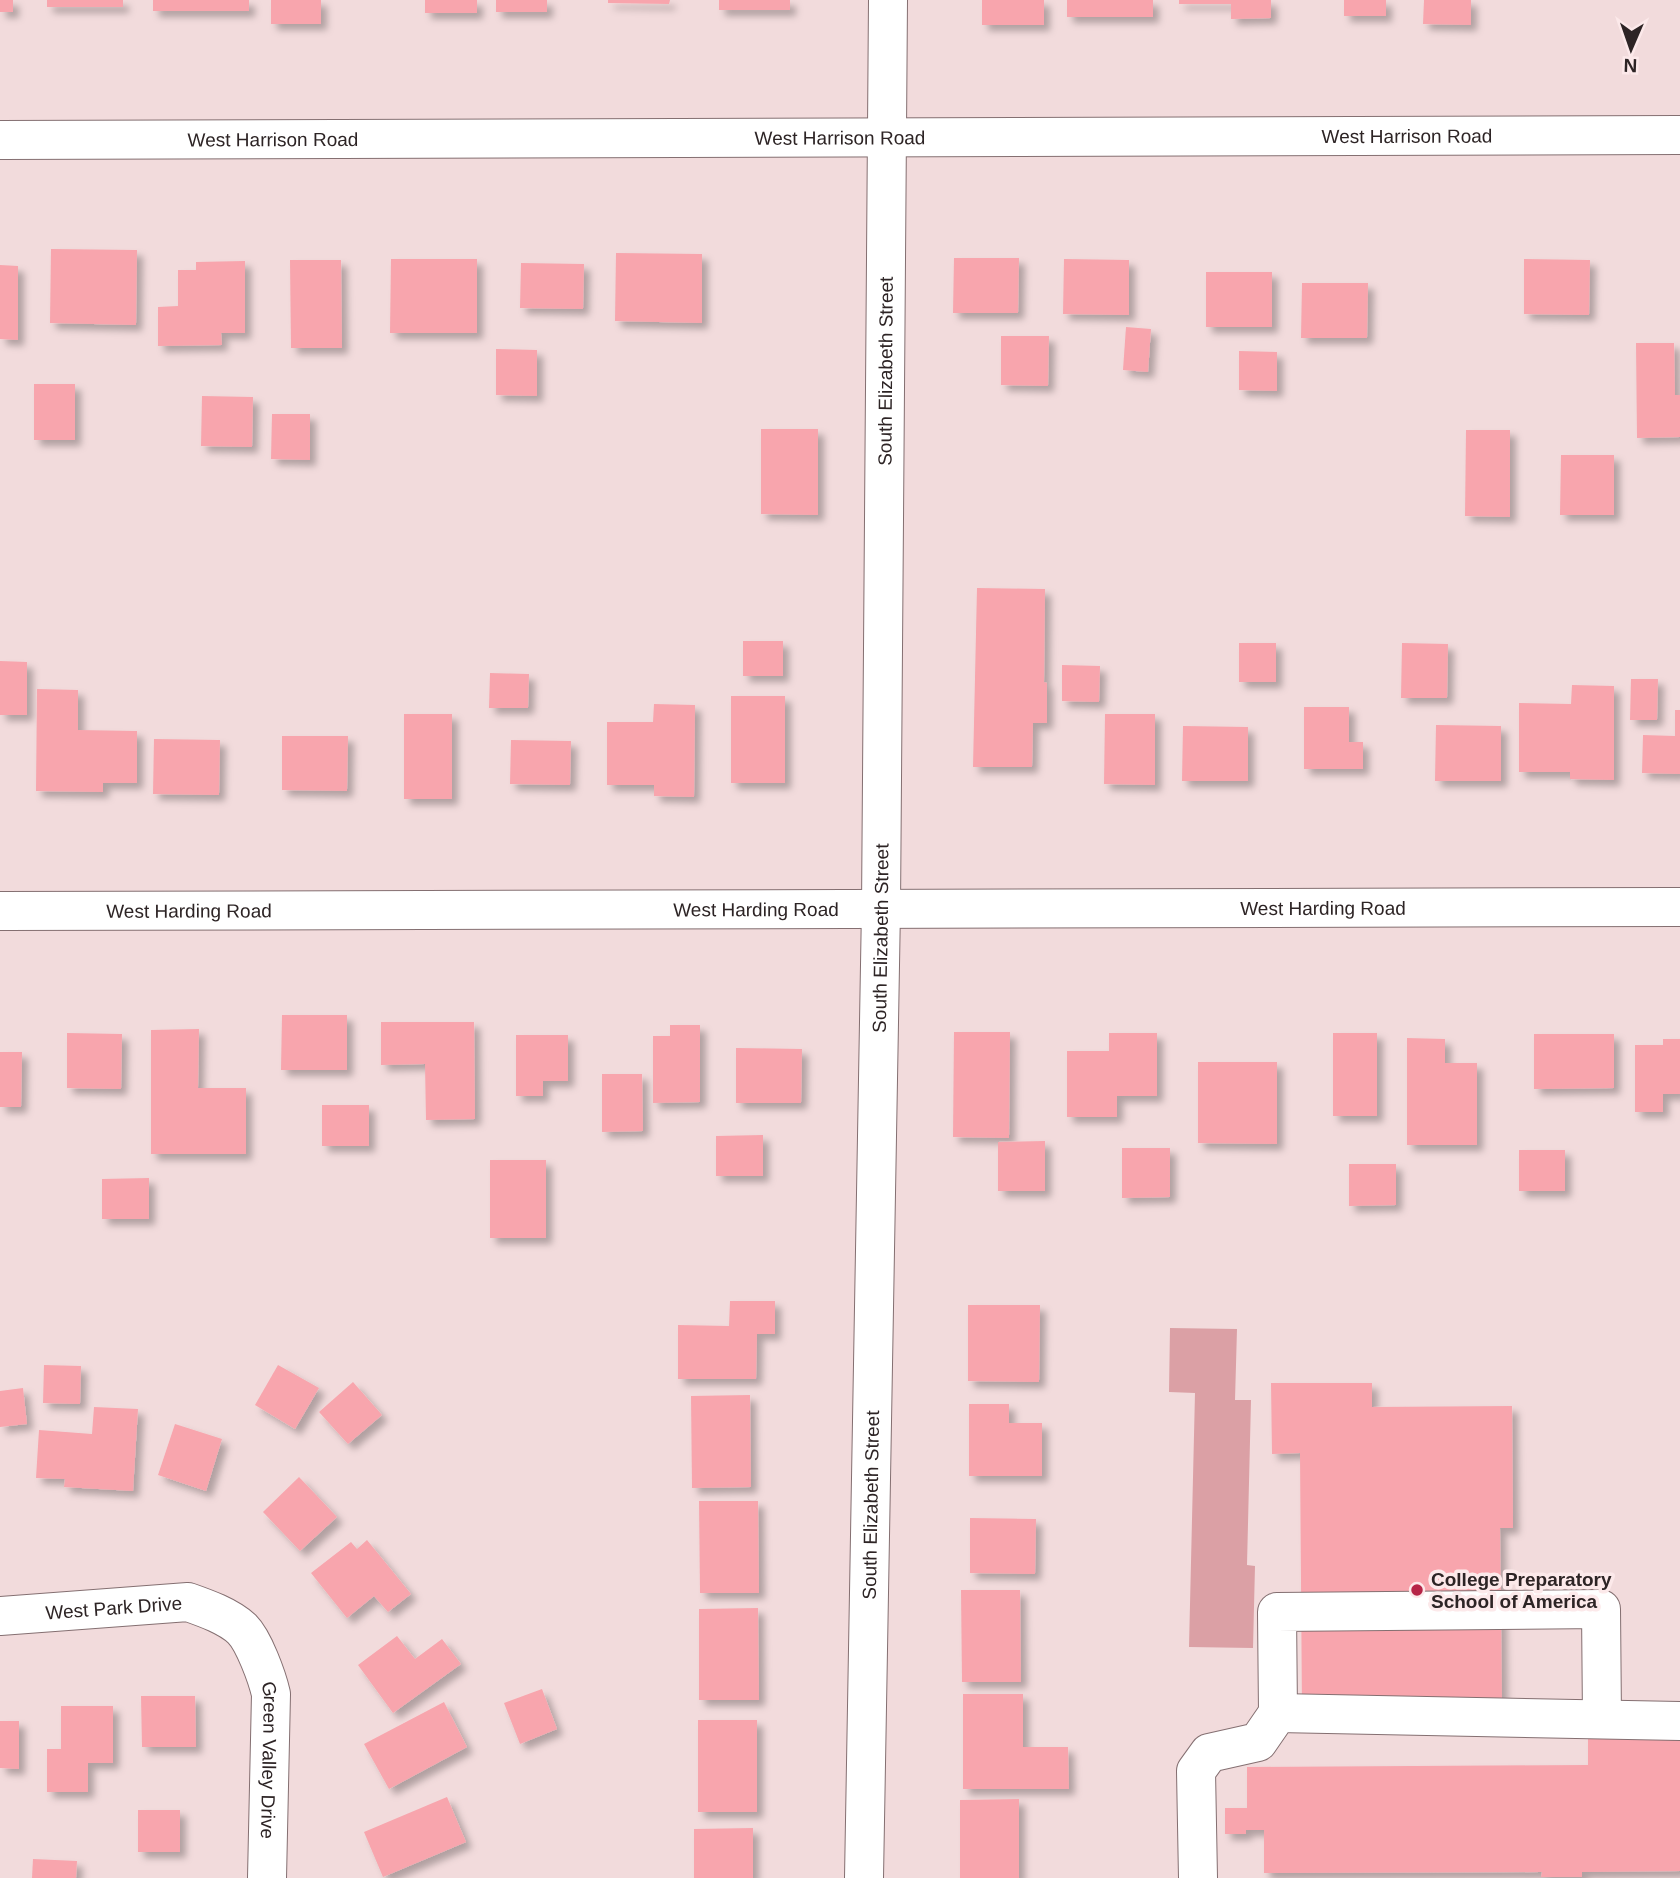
<svg xmlns="http://www.w3.org/2000/svg" width="1680" height="1878" viewBox="0 0 1680 1878" font-family="Helvetica,sans-serif">
<style>
.green{fill:#dba0a5}
.building{fill:#f8a5ad;filter:url(#shadow)}
.lines{fill:none;stroke-linecap:round;stroke-linejoin:round}
.minor-casing{stroke:#846f71;stroke-width:40}
.minor{stroke:#fff;stroke-width:38}
.poi-dot{fill:#b62447;stroke:#fce9ea;stroke-width:2.5}
.labels{text-anchor:middle;stroke-width:7;stroke-linejoin:round;paint-order:stroke}
.street-label{font-size:19px;fill:#2d2425;stroke:#fce9ea}
.poi-label{font-size:19px;font-weight:bold;fill:#2d2425;stroke:#fce9ea;text-anchor:start}
</style>
<defs>
<filter id="shadow"><feDropShadow dx="6" dy="6" stdDeviation="3.5" flood-color="#0004"/></filter>
</defs>
<rect width="100%" height="100%" fill="#f2dbdc"/>
<path class="green" d="M1170,1328l67,1 -2,71h16l-4,165 8,1 -2,82 -64,-1 6,-254 -26,-1z"/>
<g class="building">
<rect x="0" y="0" width="13" height="12"/>
<rect x="47" y="0" width="76" height="7"/>
<rect x="153" y="0" width="96" height="11"/>
<rect x="271" y="0" width="50" height="24"/>
<rect x="425" y="0" width="52" height="13"/>
<rect x="496" y="0" width="51" height="12"/>
<path d="M608,0h62l-1,4 -61,-1z"/>
<rect x="719" y="0" width="71" height="10"/>
<rect x="982" y="0" width="62" height="25"/>
<rect x="1067" y="0" width="86" height="17"/>
<path d="M1179,0h92v18l-40,1v-15h-52z"/>
<rect x="1344" y="0" width="42" height="16"/>
<path d="M1424,0h47v25l-48,-1z"/>
<path d="M51,249l86,1 -1,75 -86,-2z"/>
<path d="M616,253l86,1v69l-87,-2z"/>
<path d="M954,258h65l-1,55h-65z"/>
<path d="M391,259h86v74h-87z"/>
<path d="M1064,259l65,1v55l-66,-1z"/>
<path d="M1524,259l66,1 -1,55 -65,-1z"/>
<path d="M290,260h51l1,88h-51z"/>
<path d="M245,261v72h-24l1,12 -64,1v-39l20,-1v-36h18v-8z"/>
<path d="M521,263l63,1 -1,45 -63,-1z"/>
<path d="M0,265l18,1v74l-18,-1z"/>
<rect x="1206" y="272" width="66" height="55"/>
<path d="M1302,283h66l-1,55h-66z"/>
<path d="M1126,327l25,2 -3,43 -25,-2z"/>
<path d="M1001,336h48l-1,50 -47,-1z"/>
<path d="M1636,343h38l1,52h5v42l-43,1z"/>
<path d="M496,349l41,1v46l-41,-1z"/>
<path d="M1239,351l38,1v39l-38,-1z"/>
<rect x="34" y="384" width="41" height="56"/>
<path d="M202,396l51,1 -1,50 -51,-1z"/>
<path d="M272,414h38v46l-39,-1z"/>
<path d="M761,429h57v86l-57,-1z"/>
<path d="M1466,430h44v87l-45,-1z"/>
<path d="M1561,455h53v60h-54z"/>
<path d="M977,588l68,1 -1,93 3,1v40h-14l-1,44h-59z"/>
<rect x="743" y="641" width="40" height="35"/>
<rect x="1239" y="643" width="37" height="39"/>
<path d="M1402,643l46,1 -1,54h-46z"/>
<path d="M0,661l27,1v53h-27z"/>
<path d="M1062,665l38,1 -1,36 -37,-1z"/>
<path d="M490,673l39,1 -1,34h-39z"/>
<path d="M1631,679h27l-1,41h-27z"/>
<path d="M1572,685l42,1v94l-44,-1v-7h-51v-69l52,1z"/>
<path d="M37,689l41,1v40l59,1v52h-34v9l-67,-1z"/>
<rect x="731" y="696" width="54" height="87"/>
<path d="M654,704l41,1 -1,92 -40,-1v-11h-47v-63h46z"/>
<path d="M1304,707h45v35h14v27h-59z"/>
<path d="M1675,710h5v64l-38,-1 1,-38 32,1z"/>
<rect x="404" y="714" width="48" height="85"/>
<path d="M1105,714h50v71l-51,-1z"/>
<path d="M1436,725l65,1v55h-66z"/>
<path d="M1183,726l65,1v54h-66z"/>
<path d="M282,736h66l-1,55 -65,-1z"/>
<path d="M154,739l66,1 -1,55 -66,-1z"/>
<path d="M511,740l60,1 -1,44 -60,-1z"/>
<path d="M282,1015h65v55h-66z"/>
<path d="M381,1022h93l1,97 -49,1 -1,-56 -44,1z"/>
<path d="M670,1025h30v77l-47,1v-67h17z"/>
<path d="M199,1029l-1,59h48v66h-95v-124z"/>
<path d="M954,1032h56l-1,106 -56,-1z"/>
<path d="M67,1033l55,1 -1,55 -54,-1z"/>
<path d="M1109,1033h48v63h-40v21h-50v-66h42z"/>
<rect x="1333" y="1033" width="44" height="83"/>
<path d="M1534,1034h80v54l-80,1z"/>
<path d="M516,1035h52v46h-25v15h-27z"/>
<path d="M1407,1038l38,1v24h32v82h-70z"/>
<path d="M1663,1039h17v55h-17v18h-28v-67h28z"/>
<path d="M736,1048l66,1 -1,54h-65z"/>
<path d="M0,1052h22l-1,55h-21z"/>
<path d="M1198,1062h79v82l-79,-1z"/>
<path d="M602,1074h40l1,57 -41,1z"/>
<rect x="322" y="1105" width="47" height="41"/>
<path d="M763,1135v41h-47v-40z"/>
<path d="M1045,1141v50h-47v-49z"/>
<path d="M1122,1148h48v49l-48,1z"/>
<rect x="1519" y="1150" width="46" height="41"/>
<rect x="490" y="1160" width="56" height="78"/>
<path d="M1349,1164h47v41l-47,1z"/>
<path d="M149,1178v41h-47v-40z"/>
<path d="M730,1301h45v33h-18l-1,45h-78v-54l51,1z"/>
<path d="M968,1305h72l-1,77 -71,-1z"/>
<path d="M44,1365l37,1 -1,38 -37,-1z"/>
<path d="M278,1365l41,23 -24,41 -40,-24z"/>
<path d="M353,1382l29,33 -34,29 -29,-32z"/>
<path d="M1271,1383h101v24l140,-1 1,122h-13l2,181 -200,1 -2,-257 -28,1z"/>
<path d="M23,1388l4,36 -27,3v-36z"/>
<path d="M750,1395l1,92 -59,1 -1,-92z"/>
<path d="M969,1404h40v19h33v53h-73z"/>
<path d="M94,1407l44,2 -5,82 -69,-4 1,-8 -29,-1 3,-48 53,4z"/>
<path d="M175,1424l47,15 -16,52 -48,-16z"/>
<path d="M299,1477l38,40 -37,34 -37,-39z"/>
<path d="M699,1501h59l1,92h-59z"/>
<path d="M970,1518l66,1 -1,55 -65,-1z"/>
<path d="M367,1540l44,54 -23,18 -14,-16 -27,22 -36,-45 40,-31 6,7z"/>
<path d="M961,1590h59l1,92h-59z"/>
<path d="M758,1608l1,92h-60v-91z"/>
<path d="M397,1636l18,23 27,-20 19,25 -68,49 -35,-48z"/>
<path d="M542,1689l15,40 -37,15 -16,-41z"/>
<path d="M963,1694h60v53h45l1,42h-106z"/>
<path d="M141,1696h54l1,51h-54z"/>
<path d="M444,1702l23,45 -78,42 -25,-45z"/>
<path d="M61,1706h52v57h-25v29h-41v-43h14z"/>
<rect x="698" y="1720" width="59" height="92"/>
<path d="M0,1721h19v48l-19,-1z"/>
<path d="M1680,1735v136l-98,1v5h-41l1,-5 -278,1v-43h-18v4h-21v-26h22v-41l341,-2v-29z"/>
<path d="M447,1797l19,45 -83,35 -19,-45z"/>
<path d="M1019,1799v79h-59v-78z"/>
<rect x="138" y="1810" width="42" height="42"/>
<path d="M753,1828v50h-59v-49z"/>
<path d="M33,1859l44,2 -1,17h-44z"/>
</g>
<g class="lines">
<defs>
<g id="minor">
<path id="s1" d="M0,140l1680,-5"/>
<path id="s2" d="M0,911l1680,-4"/>
<path id="s3" d="M0,1616l188,-14c17,6 40,14 54,27 12,12 25,48 29,65l-4,184"/>
<path d="M1278,1713l-1,-101 324,-3 1,110"/>
<path id="s4" d="M864,1878l17,-970 7,-908"/>
<path d="M1198,1878l-2,-107 13,-18 49,-11 20,-29 402,8"/>
</g>
</defs>
<use href="#minor" class="minor-casing"/>
<use href="#minor" class="minor"/>
</g>
<circle class="poi-dot" cx="1417" cy="1590" r="7"/>
<g class="labels">
<g class="street-label">
<text dy="7" stroke="none"><textPath href="#s1" startOffset="1407">West Harrison Road</textPath></text>
<text dy="7" stroke="none"><textPath href="#s1" startOffset="840">West Harrison Road</textPath></text>
<text dy="7" stroke="none"><textPath href="#s1" startOffset="273">West Harrison Road</textPath></text>
<text dy="7" stroke="none"><textPath href="#s4" startOffset="1507">South Elizabeth Street</textPath></text>
<text dy="7" stroke="none"><textPath href="#s2" startOffset="1323">West Harding Road</textPath></text>
<text dy="7" stroke="none"><textPath href="#s2" startOffset="756">West Harding Road</textPath></text>
<text dy="7" stroke="none"><textPath href="#s2" startOffset="189">West Harding Road</textPath></text>
<text dy="7" stroke="none"><textPath href="#s4" startOffset="940">South Elizabeth Street</textPath></text>
<text dy="7" stroke="none"><textPath href="#s4" startOffset="373">South Elizabeth Street</textPath></text>
<text dy="7" stroke="none"><textPath href="#s3" startOffset="114">West Park Drive</textPath></text>
<text dy="7" stroke="none"><textPath href="#s3" startOffset="387">Green Valley Drive</textPath></text>
</g>
<g class="poi-label">
<text x="1431" y="1586">College Preparatory<tspan x="1431" dy="22">School of America</tspan></text>
</g>
</g>
<g transform="translate(1631 49) rotate(182)" stroke="#fce9ea" stroke-width="5" paint-order="stroke">
<path d="M0-5L12 26L0 18L-12 26Z" fill="#2d2425"/>
<text y="-10" font-size="19" font-weight="bold" text-anchor="middle" fill="#2d2425">N</text>
</g>
</svg>
